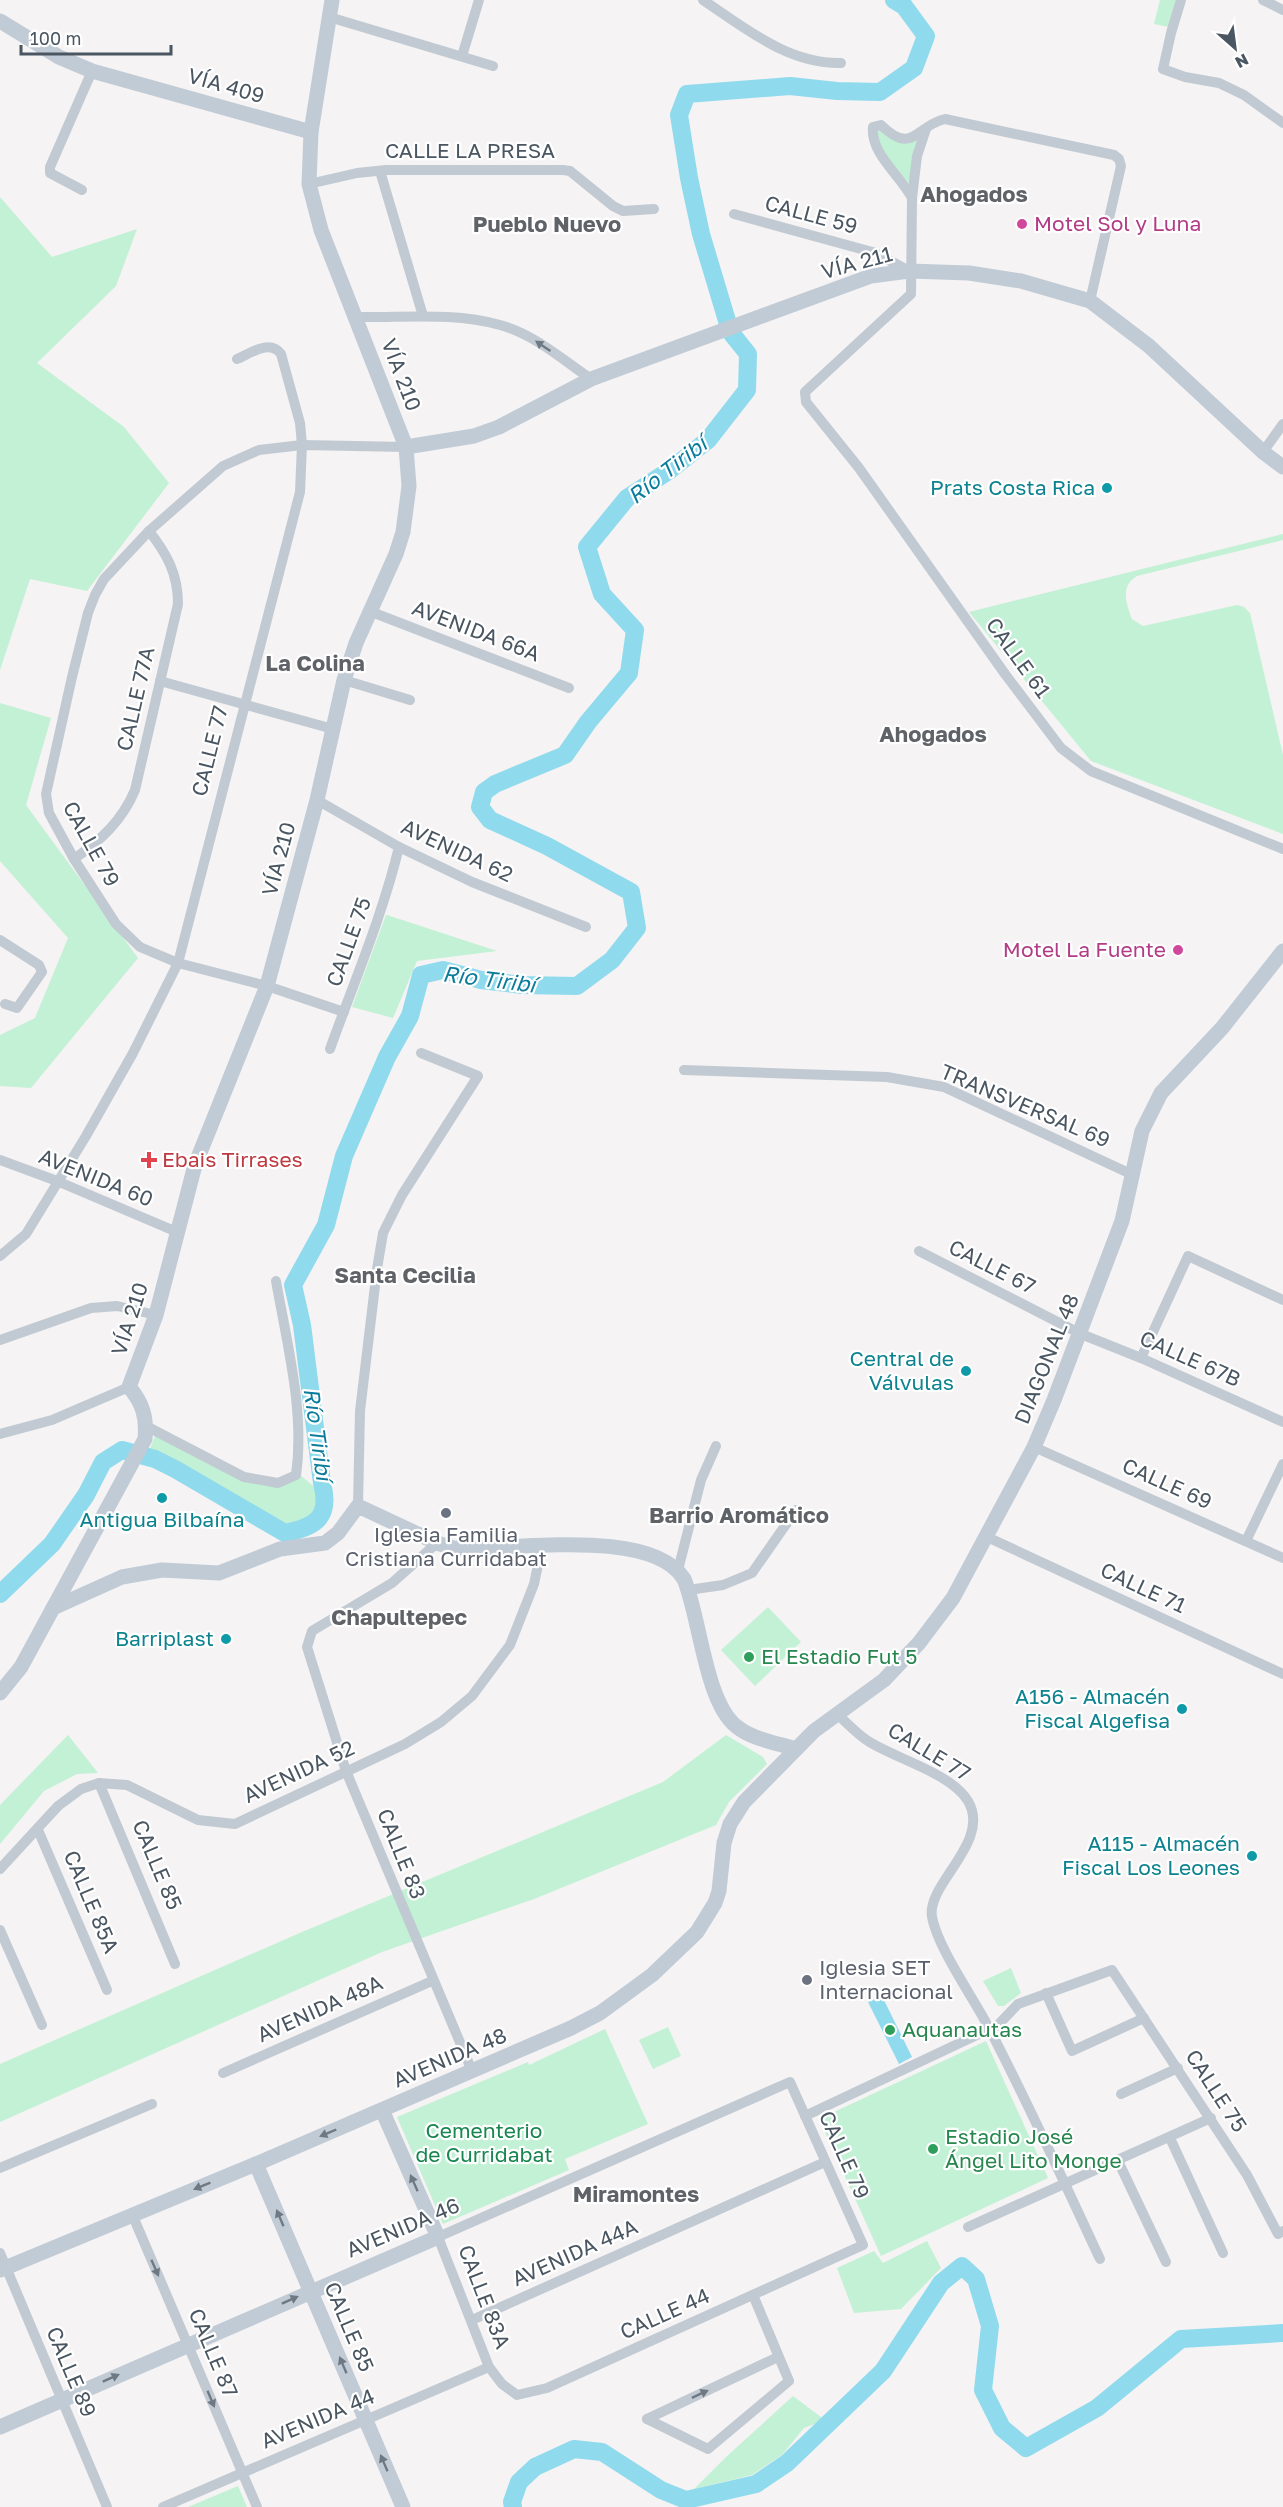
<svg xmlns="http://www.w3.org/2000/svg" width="1283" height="2507" viewBox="0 0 1283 2507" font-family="'Golos Text',sans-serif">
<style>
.green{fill:#c3f1d5}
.water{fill:#90daee}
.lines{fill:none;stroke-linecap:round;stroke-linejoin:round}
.river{stroke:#90daee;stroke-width:18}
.street{stroke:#c1cad2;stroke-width:10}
.secondary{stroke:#c1cbd6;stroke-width:15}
.oneway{fill:#6e7983}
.oneway2{fill:#6e7984}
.hotel-dot{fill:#d1479c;stroke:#fff;stroke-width:2}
.culture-dot{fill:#0f9aa8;stroke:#fff;stroke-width:2}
.health-dot{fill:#e0444e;stroke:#fff;stroke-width:2}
.worship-dot{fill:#6b7280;stroke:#fff;stroke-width:2}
.leisure-dot{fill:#2e9e5b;stroke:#fff;stroke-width:2}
.labels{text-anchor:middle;stroke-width:4.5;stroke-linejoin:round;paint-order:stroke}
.street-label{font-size:21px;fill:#4a5661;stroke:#fff}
.hotel-label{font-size:21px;fill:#b23c85;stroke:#fff;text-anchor:start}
.culture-label{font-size:21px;fill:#0d838f;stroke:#fff;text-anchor:end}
.health-label{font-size:21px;fill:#be3a42;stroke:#fff;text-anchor:start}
.worship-label{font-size:21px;fill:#5b616d;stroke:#fff}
.leisure-label{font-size:21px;fill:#27864d;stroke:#fff;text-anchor:start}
.park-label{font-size:21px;fill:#17864f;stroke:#fff}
.neighbourhood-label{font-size:22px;font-weight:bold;fill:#5f6368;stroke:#fff}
.water-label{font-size:22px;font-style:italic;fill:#0c7c9b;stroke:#fff}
</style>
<rect width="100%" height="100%" fill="#f5f3f3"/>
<g class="green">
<path d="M1160,0h16l-7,27 -15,-3z"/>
<path d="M878,127l13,10 28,1 -8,48 -34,-41z"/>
<path d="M0,197l52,60 85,-28 -21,57 -79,77 87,64 45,56 -82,108 -57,-12 -30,91z"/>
<path d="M1283,534v6l-146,36c-17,10 -11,27 -5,43l11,7 94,-21 7,2 6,6 33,142v79l-192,-73 -122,-149z"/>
<path d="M0,703l51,15 -25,87 112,153 -107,130 -31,-2v-51l35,-17 33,-80 -68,-77z"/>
<path d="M386,915h1l110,36 -80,10 -24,57 -41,-11z"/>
<path d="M156,1433l86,46 37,6 21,-10 23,19c-10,28 -11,32 -41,34l-111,-71 -21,-8z"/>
<path d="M768,1607l33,35 -46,44 -34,-36z"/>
<path d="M68,1735l30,38 -21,1 -33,17 -44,53v-39z"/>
<path d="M726,1735l37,22 4,7 -38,38 -13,23 -182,74 -152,53 -382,170v-58l302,-132 361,-150z"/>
<path d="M1011,1968l10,25 -17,13h-6l-15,-25z"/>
<path d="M668,2027l13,29 -28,13 -14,-29z"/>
<path d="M605,2029l43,95 -83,35 4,11 -126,54 -46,-107 131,-55 1,3z"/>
<path d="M986,2041l62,137 -167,78 -62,-137z"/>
<path d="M927,2241l14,27 -40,41 -47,4 -17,-45 37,-17 9,12z"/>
<path d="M793,2396l32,24 -21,8 -22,27 -30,20 -58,14 31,-31z"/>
<path d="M238,2486l9,21h-59z"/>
</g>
<path class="water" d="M882,1996l30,61 -13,7 -31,-62z"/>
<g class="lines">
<g class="river">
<path d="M728,324l-27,-90 -12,-56 -10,-63 8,-21 103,-8 47,5 43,1 34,-24 12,-32 -22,-30 -10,-6"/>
<path d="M0,1594l52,-50 34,-49 17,-33 19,-12 33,9 20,10 110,64c31,-6 46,-16 37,-50l-20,-158 -9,-40 33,-60 18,-69 43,-99 23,-41 11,-41 22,-5 38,10 41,5 55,1 35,-26 25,-32 -6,-36 -84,-46 -57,-26 -10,-13 4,-15 11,-8 70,-29 23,-33 41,-49 6,-43 -33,-36 -15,-47 40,-49 43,-28 38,-30 39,-50 1,-36 -16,-20"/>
<path d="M513,2507l-1,-5 7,-20 16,-15 39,-18 28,3 59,38 25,10 70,-16 31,-21 96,-92 58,-88 21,-17 14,13 14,47 -7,64 19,38 24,20 71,-40 84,-69 102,-6"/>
</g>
<g class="street">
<path d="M703,0c42,28 85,64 138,63"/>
<path d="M1181,0l-10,33 -8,36 22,8 34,6 25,12 39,28"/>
<path d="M1263,0l20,10"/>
<path d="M329,17l164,49"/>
<path d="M462,56l17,-56"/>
<path d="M926,129l-9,27 -5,42 -1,96 -106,98 1,10 53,66 146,206 56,74 30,23 192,78"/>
<path d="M380,171l43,145"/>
<path d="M309,184l48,-11 29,-3h177l7,1 43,35 10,5 31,-2"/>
<path d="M82,190l-32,-17v-6l42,-96"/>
<path d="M912,198c-12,-23 -42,-45 -39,-71l8,-2c32,31 34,1 64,-6l169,36 5,4 2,7 -31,135"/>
<path d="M734,214l142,39 33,18"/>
<path d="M356,317c48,1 97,-5 144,8 34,9 63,35 91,54"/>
<path d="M1263,452l20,-28"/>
<path d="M369,611l200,77"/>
<path d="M344,680l66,20"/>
<path d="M160,681l173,48"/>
<path d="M317,800l82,47 73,35 114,45"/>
<path d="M74,859c27,-19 48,-38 61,-69l43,-186c0,-30 -11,-50 -29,-73"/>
<path d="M0,940l39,25 3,7 -25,36 -12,-4"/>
<path d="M344,1012l-77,-26 -89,-23 -38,-16 -24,-23 -42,-65 -25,-46 -3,-19 26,-117 16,-64 7,-18 9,-16 45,-48 74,-65 36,-16 43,-5 104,2"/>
<path d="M330,1049c24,-67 52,-132 69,-202"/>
<path d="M684,1070l203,7 57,10 189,88"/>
<path d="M0,1160l57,21 120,51"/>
<path d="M919,1251l162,83 60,24 142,64"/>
<path d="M0,1256l26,-22 60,-98 47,-83 45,-90 122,-471 2,-47 -2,-22 -19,-69c-11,-15 -30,-1 -44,5"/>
<path d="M0,1340l91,-32 26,-2 39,9"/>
<path d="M1141,1358l47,-102 95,44"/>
<path d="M146,1426l98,51 34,6 18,-8c9,-63 -9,-131 -20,-194"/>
<path d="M0,1434l52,-14 77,-33"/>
<path d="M1034,1447l249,111"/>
<path d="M358,1506l2,-95 17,-142 6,-36 19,-38 76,-119 -57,-23"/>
<path d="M987,1537l296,137"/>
<path d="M1246,1541l37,-77"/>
<path d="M437,1543l-45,40 -80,48 -5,16 39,124 126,300"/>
<path d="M678,1570l23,-90 15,-34"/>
<path d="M688,1590l35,-5 29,-12 44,-63"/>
<path d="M837,1714c10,9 20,20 31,27 28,18 83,32 100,60 24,41 -42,83 -36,116 6,32 43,83 58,113 39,75 74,152 110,229"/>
<path d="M99,1783l76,181"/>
<path d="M38,1830l69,160"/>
<path d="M0,1869l58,-63 23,-17 18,-6 28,2 71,35 37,4 170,-80 36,-22 31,-26 38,-51 24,-61 8,-38"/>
<path d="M0,1930l42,95"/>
<path d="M1046,1993l26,58 72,-33"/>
<path d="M223,2073l209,-92"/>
<path d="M790,2082l73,163 -316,143 -30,7 -15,-11 -13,-17 -51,-130z"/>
<path d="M1121,2094l57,-26"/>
<path d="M805,2116l193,-91 20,-21 94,-34 135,205 31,59 5,-3"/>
<path d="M1170,2138l53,115"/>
<path d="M1118,2161l48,101"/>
<path d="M0,2168l152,-64"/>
<path d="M132,2214l125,293"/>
<path d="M968,2227l243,-109"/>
<path d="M0,2253l107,254"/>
<path d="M472,2320l353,-158"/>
<path d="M647,2419l61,30 81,-68 -36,-86"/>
<path d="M647,2419l131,-62"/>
<path d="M163,2507l326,-140"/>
</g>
<g class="secondary">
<path d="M0,21l59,36 33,14 219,61"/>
<path d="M406,447l68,-11 25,-9 92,-48 280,-103 38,-5 60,2 52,8 69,20 59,45 114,106 20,15"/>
<path d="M53,1608l69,-31 40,-7 57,3 61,-24 45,-6 13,-10 20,-27 79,37 16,5c57,3 198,-22 231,31 16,38 21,122 52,147 15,13 41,17 60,23"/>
<path d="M0,1693l21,-26 124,-228c2,-21 -2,-36 -16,-52l27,-72 39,-150 72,-179 50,-186 27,-120 12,-37 40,-89 7,-22 6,-46 -3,-39 -85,-217 -12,-46 2,-52 21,-132"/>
<path d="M256,2164l147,343"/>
<path d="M0,2270l256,-106 315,-136 29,-15 52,-38 45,-43 18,-29 4,-12 5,-48 6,-19 14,-22 70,-71 70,-51 35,-37 34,-45 81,-151 20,-47 68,-179 20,-90 19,-38 61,-65 61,-77"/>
<path d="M0,2427l438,-190 -56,-127"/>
</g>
</g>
<defs><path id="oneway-solid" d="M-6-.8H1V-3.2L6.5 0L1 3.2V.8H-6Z" transform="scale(1.5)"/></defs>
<g class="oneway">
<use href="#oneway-solid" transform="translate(543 346) rotate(-146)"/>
<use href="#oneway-solid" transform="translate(155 2268) rotate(66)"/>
<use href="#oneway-solid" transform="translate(700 2394) rotate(-25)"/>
<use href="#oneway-solid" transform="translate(211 2399) rotate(67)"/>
</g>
<g class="oneway2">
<use href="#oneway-solid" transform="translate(328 2133) rotate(157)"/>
<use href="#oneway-solid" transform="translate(414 2183) rotate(-114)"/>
<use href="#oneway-solid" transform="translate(202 2186) rotate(158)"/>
<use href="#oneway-solid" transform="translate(280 2218) rotate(-113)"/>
<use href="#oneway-solid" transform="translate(290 2300) rotate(-24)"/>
<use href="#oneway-solid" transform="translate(343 2365) rotate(-113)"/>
<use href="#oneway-solid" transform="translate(111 2378) rotate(-24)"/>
<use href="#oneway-solid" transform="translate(384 2463) rotate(-113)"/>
</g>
<g class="hotel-dot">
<circle cx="1022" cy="224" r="6"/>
<circle cx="1178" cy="950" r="6"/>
</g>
<g class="culture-dot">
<circle cx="1107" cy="488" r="6"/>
<circle cx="966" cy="1371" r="6"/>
<circle cx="162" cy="1498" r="6"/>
<circle cx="226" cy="1639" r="6"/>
<circle cx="1182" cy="1709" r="6"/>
<circle cx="1252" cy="1856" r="6"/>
</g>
<path class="health-dot" d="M146 1151h6v6h6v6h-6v6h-6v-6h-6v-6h6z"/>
<g class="worship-dot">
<circle cx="446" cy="1513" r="6"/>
<circle cx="807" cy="1980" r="6"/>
</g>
<g class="leisure-dot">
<circle cx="749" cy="1657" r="6"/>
<circle cx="890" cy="2030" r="6"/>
<circle cx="933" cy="2149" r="6"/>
</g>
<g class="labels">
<g class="street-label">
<text transform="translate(226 86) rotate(16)" y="7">VÍA 409</text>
<text x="470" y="158">CALLE LA PRESA</text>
<text transform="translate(811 215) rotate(15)" y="7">CALLE 59</text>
<text transform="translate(857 263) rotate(-15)" y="7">VÍA 211</text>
<text transform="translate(401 375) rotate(69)" y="7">VÍA 210</text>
<text transform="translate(476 631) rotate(21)" y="7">AVENIDA 66A</text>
<text transform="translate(1018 658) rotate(54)" y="7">CALLE 61</text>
<text transform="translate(136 699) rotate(-77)" y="7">CALLE 77A</text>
<text transform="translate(210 751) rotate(-76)" y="7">CALLE 77</text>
<text transform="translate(91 844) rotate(61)" y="7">CALLE 79</text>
<text transform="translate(457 851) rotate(25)" y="7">AVENIDA 62</text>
<text transform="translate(279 859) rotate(-75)" y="7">VÍA 210</text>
<text transform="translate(349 942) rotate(-70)" y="7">CALLE 75</text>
<text transform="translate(1025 1106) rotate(23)" y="7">TRANSVERSAL 69</text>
<text transform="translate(96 1178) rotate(22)" y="7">AVENIDA 60</text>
<text transform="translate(992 1267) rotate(27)" y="7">CALLE 67</text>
<text transform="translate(130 1319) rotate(-72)" y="7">VÍA 210</text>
<text transform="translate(1047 1359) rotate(-68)" y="7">DIAGONAL 48</text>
<text transform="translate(1190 1359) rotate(24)" y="7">CALLE 67B</text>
<text transform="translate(1167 1484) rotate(24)" y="7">CALLE 69</text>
<text transform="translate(1143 1588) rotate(25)" y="7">CALLE 71</text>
<text transform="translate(929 1752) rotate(31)" y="7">CALLE 77</text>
<text transform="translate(299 1772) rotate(-25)" y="7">AVENIDA 52</text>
<text transform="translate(401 1854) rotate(68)" y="7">CALLE 83</text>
<text transform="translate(157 1865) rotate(67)" y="7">CALLE 85</text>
<text transform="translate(91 1902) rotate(67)" y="7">CALLE 85A</text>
<text transform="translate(320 2009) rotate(-24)" y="7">AVENIDA 48A</text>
<text transform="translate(450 2058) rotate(-23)" y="7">AVENIDA 48</text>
<text transform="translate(1216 2091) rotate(57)" y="7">CALLE 75</text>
<text transform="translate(844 2155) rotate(66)" y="7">CALLE 79</text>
<text transform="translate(403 2228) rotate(-23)" y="7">AVENIDA 46</text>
<text transform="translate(575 2253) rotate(-24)" y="7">AVENIDA 44A</text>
<text transform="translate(484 2297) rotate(69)" y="7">CALLE 83A</text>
<text transform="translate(665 2314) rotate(-24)" y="7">CALLE 44</text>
<text transform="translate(349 2327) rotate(67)" y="7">CALLE 85</text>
<text transform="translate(213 2353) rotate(67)" y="7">CALLE 87</text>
<text transform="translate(71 2372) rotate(67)" y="7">CALLE 89</text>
<text transform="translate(318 2419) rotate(-23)" y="7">AVENIDA 44</text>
</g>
<g class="hotel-label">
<text x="1034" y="231">Motel Sol y Luna</text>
<text x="1166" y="957" text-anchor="end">Motel La Fuente</text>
</g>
<g class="culture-label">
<text x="1095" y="495">Prats Costa Rica</text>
<text x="954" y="1366">Central de<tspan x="954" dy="24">Válvulas</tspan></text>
<text x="162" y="1527" text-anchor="middle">Antigua Bilbaína</text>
<text x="214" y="1646">Barriplast</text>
<text x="1170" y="1704">A156 - Almacén<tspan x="1170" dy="24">Fiscal Algefisa</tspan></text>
<text x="1240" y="1851">A115 - Almacén<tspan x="1240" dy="24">Fiscal Los Leones</tspan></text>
</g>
<g class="health-label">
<text x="162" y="1167">Ebais Tirrases</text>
</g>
<g class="worship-label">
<text x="446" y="1542">Iglesia Familia<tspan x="446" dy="24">Cristiana Curridabat</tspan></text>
<text x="819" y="1975" text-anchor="start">Iglesia SET<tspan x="819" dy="24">Internacional</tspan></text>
</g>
<g class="leisure-label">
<text x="761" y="1664">El Estadio Fut 5</text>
<text x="902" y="2037">Aquanautas</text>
<text x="945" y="2144">Estadio José<tspan x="945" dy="24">Ángel Lito Monge</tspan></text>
</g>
<g class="park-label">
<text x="484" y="2138">Cementerio<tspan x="484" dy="24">de Curridabat</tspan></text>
</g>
<g class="neighbourhood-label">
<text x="974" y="202">Ahogados</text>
<text x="547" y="232">Pueblo Nuevo</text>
<text x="315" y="671">La Colina</text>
<text x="933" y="742">Ahogados</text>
<text x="405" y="1283">Santa Cecilia</text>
<text x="739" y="1523">Barrio Aromático</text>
<text x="399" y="1625">Chapultepec</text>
<text x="636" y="2202">Miramontes</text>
</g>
<g class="water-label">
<text transform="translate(667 470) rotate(-38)" y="8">Río Tiribí</text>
<text transform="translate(489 979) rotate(7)" y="8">Río Tiribí</text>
<text transform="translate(318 1434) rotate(82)" y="8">Río Tiribí</text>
</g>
</g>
<g transform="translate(1235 48) rotate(152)" stroke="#ffffff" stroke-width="4.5" paint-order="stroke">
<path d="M0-4.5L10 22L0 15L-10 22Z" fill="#4a5661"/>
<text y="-9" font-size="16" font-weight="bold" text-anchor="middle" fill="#4a5661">N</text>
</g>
<path d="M21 45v9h150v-9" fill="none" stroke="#4a5661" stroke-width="3"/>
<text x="30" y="45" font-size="18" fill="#4a5661" stroke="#ffffff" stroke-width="4.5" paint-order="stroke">100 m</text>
</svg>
